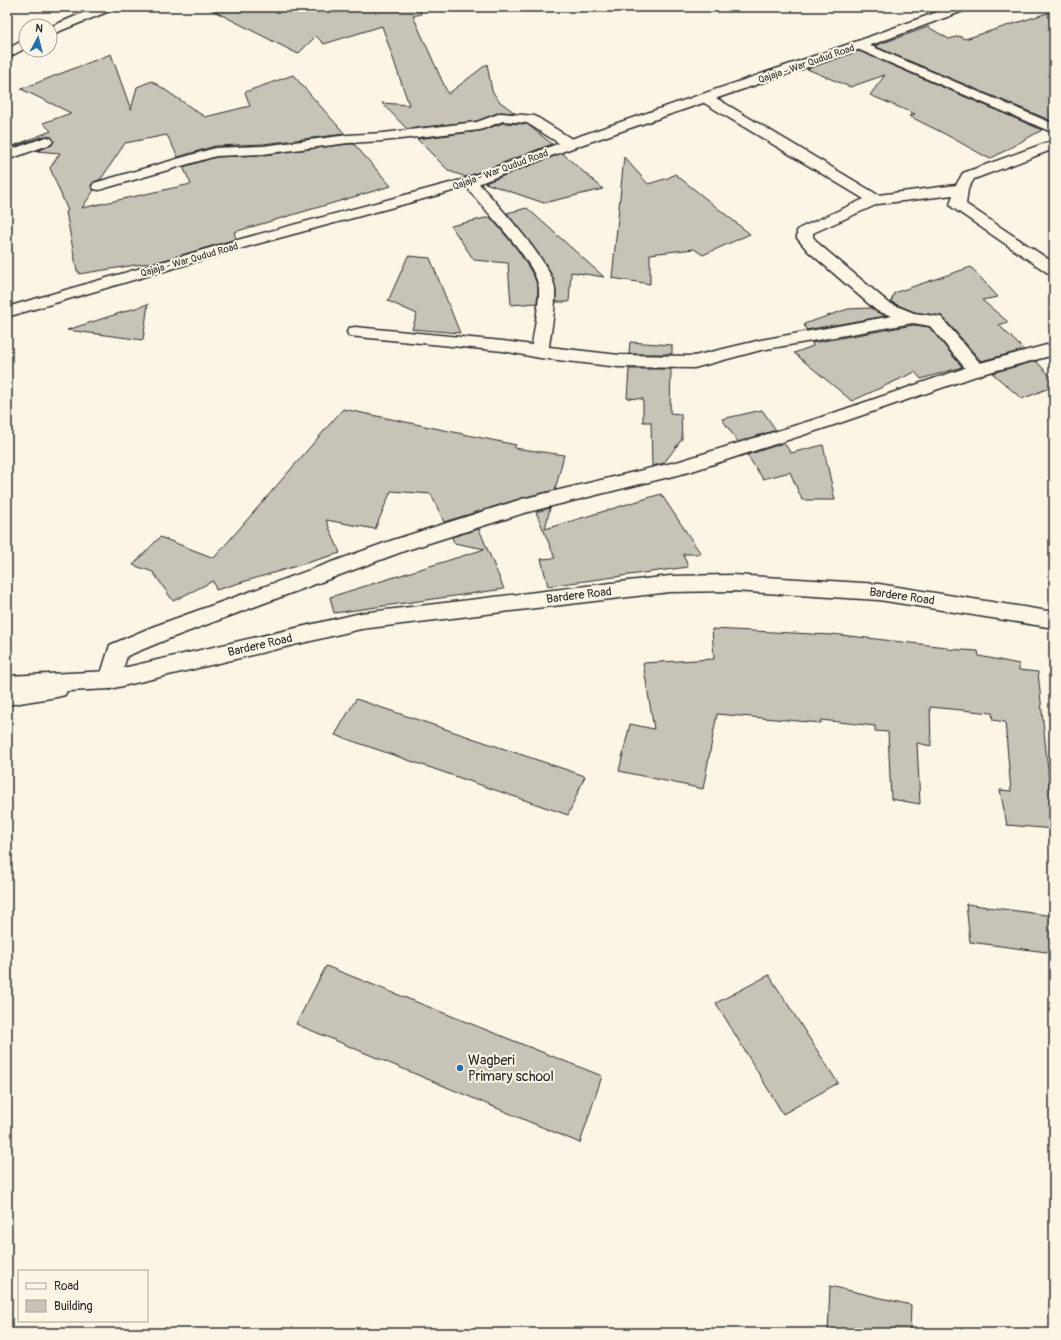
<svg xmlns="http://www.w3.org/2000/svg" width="1061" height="1340" viewBox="0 0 1061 1340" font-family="Pangolin,sans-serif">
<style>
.building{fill:#c8c3b7;stroke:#2b2b2b}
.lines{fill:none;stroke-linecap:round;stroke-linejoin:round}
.minor-casing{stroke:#2b2b2b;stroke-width:3}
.tertiary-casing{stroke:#2b2b2b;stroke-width:3}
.minor{fill:#fcf5e5;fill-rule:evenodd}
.tertiary{fill:#fcf5e5;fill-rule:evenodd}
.poi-dot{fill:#1f6fb2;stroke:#fcf5e5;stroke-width:1.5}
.labels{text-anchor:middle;stroke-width:4;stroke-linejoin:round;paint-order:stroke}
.far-street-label{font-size:10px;fill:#2b2b2b;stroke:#fcf5e5}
.street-label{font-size:12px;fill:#2b2b2b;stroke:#fcf5e5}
.near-poi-label{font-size:14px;fill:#2b2b2b;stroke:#fcf5e5;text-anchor:start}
</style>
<rect width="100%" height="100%" fill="#fcf5e5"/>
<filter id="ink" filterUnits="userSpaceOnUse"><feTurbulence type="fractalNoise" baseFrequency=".025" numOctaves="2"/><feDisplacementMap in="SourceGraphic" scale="8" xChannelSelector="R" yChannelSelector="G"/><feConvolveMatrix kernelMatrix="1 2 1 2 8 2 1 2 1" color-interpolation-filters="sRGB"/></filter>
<g filter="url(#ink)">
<g class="building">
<path d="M206,7h214l1,7 -8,2 35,78 39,-30 5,27 7,10 16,12 -15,-1 -23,9 -70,8 -25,-26 27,2 -27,-79 -58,18 -8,-8 -18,18z"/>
<path d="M1054,11v111l-180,-76 54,-19 21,12 10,-3 6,3z"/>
<path d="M859,51l183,79 -52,29 -47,-26 -34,-17 6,-2 -45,-19 15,-20 -35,12 -43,-18z"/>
<path d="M111,54l20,56 6,-23 15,-6 53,36 45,-11 -5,-14 48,-17 52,59 -82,10 -48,2 -37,11 -11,-22 -42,8 -24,36 -7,3 -3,3 3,5 -12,18 109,-24 -8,-17 33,-10 47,-2 85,-11h6l37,42 -157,46 2,7 -75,22 -82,13v-3h-2l-11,-59 2,-1 -18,-43 10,-15 -23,-2 15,-6 2,-5 -3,-3 -6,-1 -37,12 43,-17 -8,-8 28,-10 -50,-24z"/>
<path d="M503,123l24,1 25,20 -86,33 -17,-6 -32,-32 63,-8z"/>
<path d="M562,153l41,36 -59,14 -59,-20z"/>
<path d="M624,157l24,27 20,-6 7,-4 75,60 -47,21 -9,-6 -44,5v30l-38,-6z"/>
<path d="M527,208l77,69 -33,-5 -2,30h-13v-12l-3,-12 -7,-14 -39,-51z"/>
<path d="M490,217l27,32 17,27 4,12 -1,15 -26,2 -3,-42 -34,-3 -23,-34z"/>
<path d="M408,256l22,2 30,75 -48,-4 5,-15 -29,-13z"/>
<path d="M971,267l27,30 -16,3 26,22 -9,3 25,25 -43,11 -39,-45 -28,-4 -23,-10 3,-9z"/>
<path d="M148,304l-5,36 -76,-10z"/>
<path d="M871,308l6,4 9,4 -80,14 -2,-6 44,-15z"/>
<path d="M913,325l16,2 33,40 -41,12 -6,-7 -63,29 -58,-48 19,-7 -1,-3z"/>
<path d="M630,342l42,3v9h-43z"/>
<path d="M1036,361l18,19v6l-32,13 -30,-26z"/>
<path d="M629,369h42l-1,44 11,1 1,25 -18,24 -12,3 -1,-44h-8v-23l-16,-1z"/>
<path d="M343,409l173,36 -2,3 50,7 -9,35 -33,8 -78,24 -13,-28 -40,-3 -16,38 -49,-9 14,33 -124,37 -3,-9 -40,20 -20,-29 -20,-7 27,-28 54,21z"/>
<path d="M762,410l14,20 -38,12 -16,-23z"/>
<path d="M784,443l7,10 32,-8 12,55h-33l-12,-28 -27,7 -16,-24z"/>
<path d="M661,494l40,60h-18l5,13 -140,19 -7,-27 14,-1 -19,-46 14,-4 -5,21z"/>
<path d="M479,529l25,60 -170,24 -4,-16 155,-48 -31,-6 -2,-6z"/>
<path d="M712,629l120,6v-1l114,13 1,2 31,2 1,5 40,8v6l19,2 16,157 -47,-4 -7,-35 11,1 -6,-69 -12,-2 -1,-7 -62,-6 1,39 -14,-3 3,61 -29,-5 -3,-67 -13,-1v-5l-54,-6v3l-104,-9 -14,75 -84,-18 11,-47 24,5 -11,-66 71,-4z"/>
<path d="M356,699l229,77 -17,39 -233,-80z"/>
<path d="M966,904l88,12v37l-84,-11z"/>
<path d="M326,966l276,110 -22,67 -284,-119z"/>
<path d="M769,975l69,108 -55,31 -67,-111z"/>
<path d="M830,1286l81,19 -1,28h-82z"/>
</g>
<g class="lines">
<defs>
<g id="minor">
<path d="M859,41l195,83v9l-199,-85 -2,-3 2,-3z"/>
<path d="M706,94l5,1 167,100 78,-10 7,-12 91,-33v9l-80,30 -6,10 -2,15 88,59v12l-6,-2 -95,-65 -3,-3 3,-10 -75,9 -65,29v4l7,8 69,58 25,10 27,4 39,46 74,-20v12l-72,19 -154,53 -139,45 -165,41 -117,37 -239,89 -41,17 -9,30 -8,3 -8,-3 -3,-6 11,-35 42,-18 241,-87 129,-41 158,-38 136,-42 149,-51 -35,-42 -17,-3 -152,27 -67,18 -75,-1 -79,-9 -37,-7 -154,-15 -2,-4 2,-4 6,-1 148,14 29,4c2,-14 8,-45 7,-57 -5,-31 -57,-79 -76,-106l2,-3 5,-1 5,1c18,21 79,85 80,111 1,18 -4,39 -6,57l70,8 75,1 67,-16 131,-24 -15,-5 -69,-60 -11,-13v-7l3,-3 64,-29 -163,-98 -2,-3 2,-3z"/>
<path d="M501,113l34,3 40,25 2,3 -2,3 -5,1 -5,-1 -38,-24 -24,-2 -23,9 -97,11 -35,2 -85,11 -47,2 -117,34 -5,-1 -2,-3 2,-3 121,-35 48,-2 85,-11 35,-2 94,-11z"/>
<path d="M46,137l5,1 2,3 -2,3 -44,16v-9z"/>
<path d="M57,679l8,2 3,7 -3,7 -8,2 -50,8v-18z"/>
</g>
<g id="tertiary">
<path d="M97,7h17l-2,3 -62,25v-8z"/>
<path d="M951,7h17l-2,3 -103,38 -288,99 -100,38 -222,60 -246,72v-10l234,-68 224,-60 100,-38 290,-99z"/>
<path d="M26,39v9l-19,10v-9z"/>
<path d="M733,575l146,9 175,28v16l-175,-28 -146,-9 -63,1 -309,37 -251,60 -103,5v-18l103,-5 251,-58 309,-37z"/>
</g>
</defs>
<use href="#minor" class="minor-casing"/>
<use href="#tertiary" class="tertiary-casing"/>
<use href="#minor" class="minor"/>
<use href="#tertiary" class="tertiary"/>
</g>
</g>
<circle class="poi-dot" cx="460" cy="1068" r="4"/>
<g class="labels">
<g class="far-street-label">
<text transform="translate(806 63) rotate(-19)" y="4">Qajaja - War Qudud Road</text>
<text transform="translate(500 169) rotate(-20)" y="4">Qajaja - War Qudud Road</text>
<text transform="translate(189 259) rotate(-16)" y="4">Qajaja - War Qudud Road</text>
</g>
<g class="street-label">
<text transform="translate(579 595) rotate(-7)" y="4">Bardere Road</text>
<text transform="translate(902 596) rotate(8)" y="4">Bardere Road</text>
<text transform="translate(260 645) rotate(-13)" y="4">Bardere Road</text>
</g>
<g class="near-poi-label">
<text x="468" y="1065">Wagberi<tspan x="468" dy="16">Primary school</tspan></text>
</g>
</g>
<rect width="1061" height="1340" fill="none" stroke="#fcf5e5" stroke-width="24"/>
<rect x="12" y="12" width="1037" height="1316" fill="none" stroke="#2b2b2b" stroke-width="1.5" filter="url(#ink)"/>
<rect x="18" y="1270" width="130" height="52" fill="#fcf5e5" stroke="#a8a49b"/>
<rect x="26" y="1283" width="20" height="6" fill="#fcf5e5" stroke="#a8a49b"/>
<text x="54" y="1290" font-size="12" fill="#2b2b2b">Road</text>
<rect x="26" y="1300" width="20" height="12" fill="#c8c3b7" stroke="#a8a49b"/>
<text x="54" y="1310" font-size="12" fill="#2b2b2b">Building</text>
<g transform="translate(38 38) rotate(7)"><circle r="19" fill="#fcf5e5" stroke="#a8a49b"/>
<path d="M0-3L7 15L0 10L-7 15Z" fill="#1f6fb2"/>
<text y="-6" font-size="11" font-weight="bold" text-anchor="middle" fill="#2b2b2b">N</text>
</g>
</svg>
